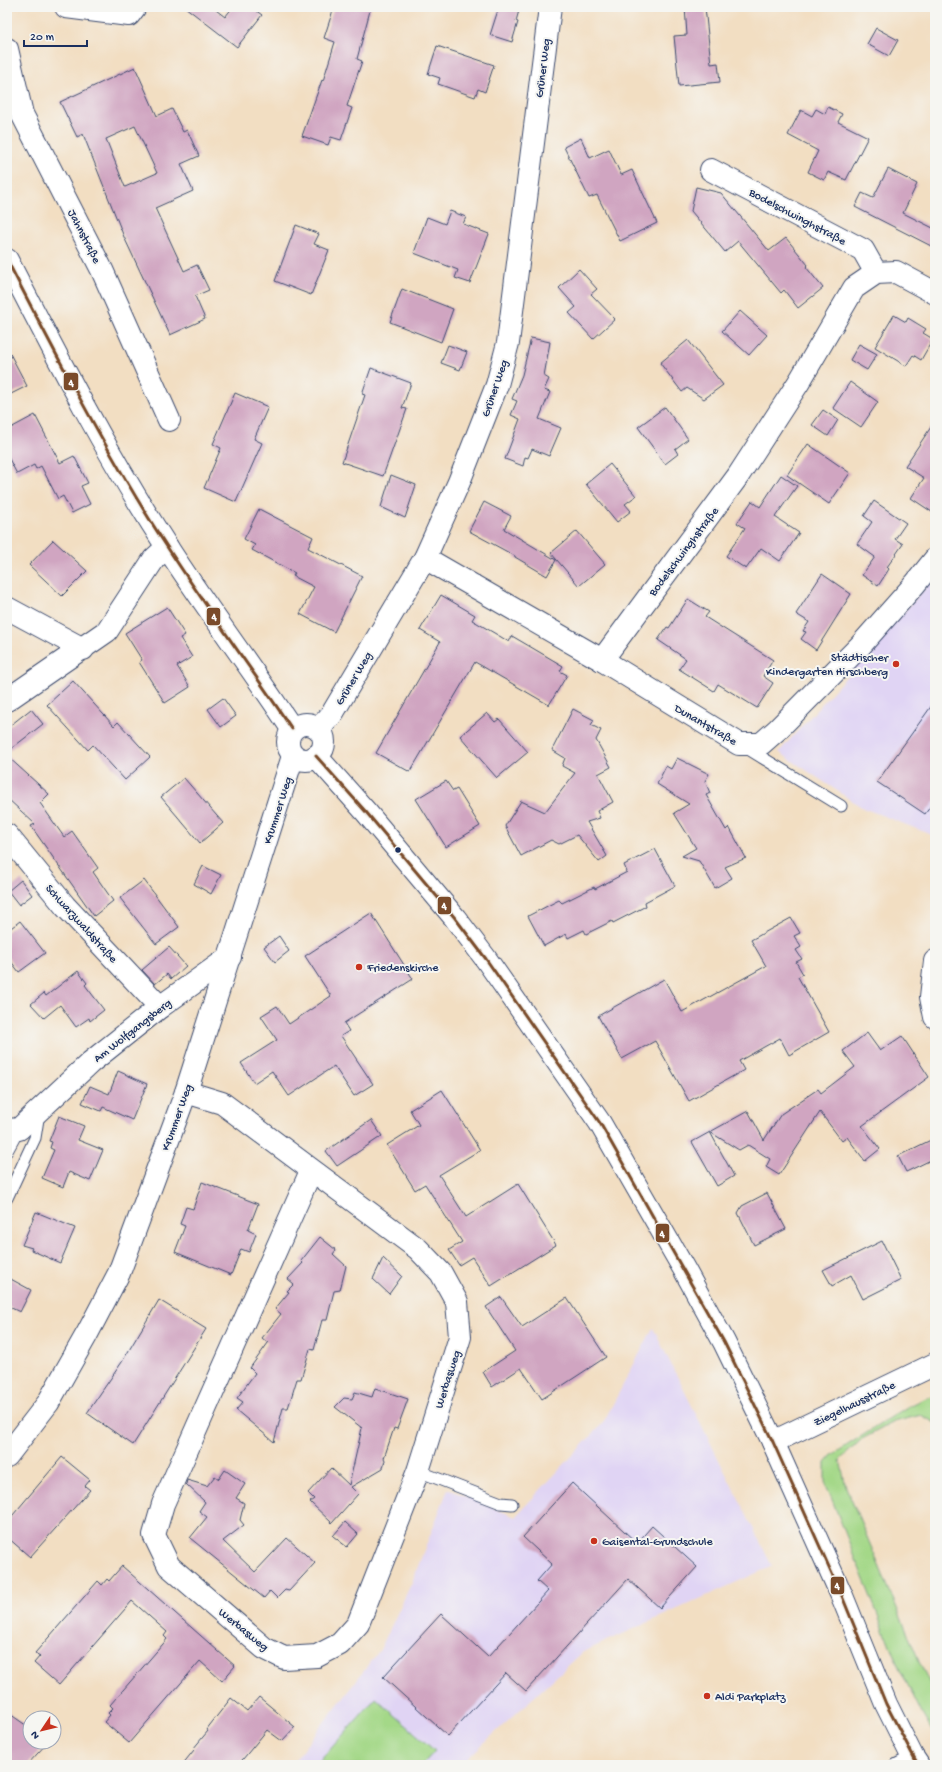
<svg xmlns="http://www.w3.org/2000/svg" width="942" height="1772" viewBox="0 0 942 1772" font-family="'Gochi Hand',sans-serif">
<style>
.built{fill:#e0d4f4}
.green{fill:#a4d888;stroke:#608473}
.building{fill:#d0a5c1;fill-rule:evenodd}
.lines{fill:none;stroke-linecap:round;stroke-linejoin:round}
.lane-casing{stroke:#3b496d;stroke-width:13}
.street-casing{stroke:#3b496d;stroke-width:24}
.secondary-casing{stroke:#3b496d;stroke-width:24}
.lane{stroke:#fff;stroke-width:11}
.street{stroke:#fff;stroke-width:22}
.secondary{stroke:#fff;stroke-width:22}
.bus-1-casing{stroke:#f6f6f2;stroke-width:6}
.bus-1{stroke:#7a4b2a;stroke-width:3}
.poi-dot{fill:#c8321e;stroke:#f6f6f2;stroke-width:1.5}
.bus-dot{fill:#1b2f5e;stroke:#f6f6f2;stroke-width:1.5}
.labels{text-anchor:middle;stroke-width:4;stroke-linejoin:round;paint-order:stroke}
.street-label{font-size:12px;fill:#1b2f5e;stroke:#f6f6f2}
.poi-label{font-size:12px;fill:#1b2f5e;stroke:#f6f6f2;text-anchor:start}
.line-badge{stroke:#f6f6f2;stroke-width:1.5}
.badge-label{font-size:11px;text-anchor:middle;font-weight:bold;fill:#fff}
</style>
<rect width="100%" height="100%" fill="#f6f6f2"/>
<filter id="ink" filterUnits="userSpaceOnUse"><feTurbulence type="fractalNoise" baseFrequency=".025" numOctaves="2"/><feDisplacementMap in="SourceGraphic" scale="8" xChannelSelector="R" yChannelSelector="G"/><feConvolveMatrix kernelMatrix="1 2 1 2 8 2 1 2 1" color-interpolation-filters="sRGB"/></filter>
<filter id="wash" filterUnits="userSpaceOnUse"><feTurbulence type="fractalNoise" baseFrequency=".012" numOctaves="4" result="noise"/><feDisplacementMap in="SourceGraphic" scale="16" xChannelSelector="R" yChannelSelector="G"/><feGaussianBlur stdDeviation="0.9" result="paint"/><feColorMatrix in="noise" values="0 0 0 0 0 0 0 0 0 0 0 0 0 0 0 0 0 1.4 0 .05"/><feComposite in="paint" operator="in"/></filter>
<g filter="url(#wash)">
<rect width="100%" height="100%" fill="#f2dec2"/>
<g class="built">
<path d="M935,577v259l-72,-28 -84,-56z"/>
<path d="M653,1328l119,238 -189,86 -123,113h-169l89,-115 32,-68 36,-93 67,28 88,-94z"/>
</g>
<g class="green">
<path d="M935,1394v29l-14,-8 -27,7 -32,17 -22,21 6,27 74,176 15,31v42l-12,-20 -26,-53 -72,-181v-19l7,-8 75,-48z"/>
<path d="M376,1698l59,53 -13,14h-106z"/>
</g>
<g id="blocks">
<g class="building">
<path d="M185,7h27l13,10 8,-10h18l11,8 -25,32z"/>
<path d="M334,7h37l-14,52 5,2 -15,45 5,2 -11,32 -10,-3 -3,8 -26,-9 20,-56 1,1 12,-39 -11,-4z"/>
<path d="M499,7h21l-4,14 2,1 -6,20 -22,-7z"/>
<path d="M685,7h20l6,57 7,-1 2,19 -41,4 -5,-50 13,-1z"/>
<path d="M876,28l22,12 -9,16 -22,-12z"/>
<path d="M437,46l57,19 -9,27 -7,-3 -3,8 -37,-13 2,-6 -12,-4z"/>
<path d="M135,67l22,49 15,-7 11,23 4,-2 12,26 -18,8 12,27 -38,17 29,63 13,-6 12,25 -14,6 10,23 -35,16 -46,-98 -41,-103 -6,3 -17,-35zM135,126l22,47 -32,14 -19,-48z"/>
<path d="M828,107l14,7 -4,8 30,15 -22,43 -18,-8 -4,8 -16,-8 10,-21 -30,-16 13,-25 11,6 4,-7 9,5z"/>
<path d="M581,138l9,20 19,-9 12,26 11,-5 25,53 -37,18 -23,-46 -8,3 -25,-51z"/>
<path d="M888,169l29,15 -14,29 32,16v19l-80,-41 7,-14 11,5z"/>
<path d="M696,187l25,6 48,58 17,-13 22,27 -2,2 17,21 -25,20 -14,-18 -3,3 -43,-52 -13,11 -34,-41z"/>
<path d="M450,211l16,6 -3,7 26,10 -19,49 -15,-5 3,-8 -44,-17 13,-36 18,7z"/>
<path d="M296,225l23,9 -5,10 15,6 -18,45 -36,-14z"/>
<path d="M579,269l18,20 -6,5 24,25 -22,20 -24,-26 7,-6 -17,-19z"/>
<path d="M402,289l51,20 -12,33 -51,-20z"/>
<path d="M740,311l27,24 -18,20 -27,-24z"/>
<path d="M894,315l12,7 2,-4 18,11 -3,4 10,6 -12,21 -8,-5 -7,11 -31,-19z"/>
<path d="M531,338l19,4 -6,34 5,3 -5,11 6,2 -11,27 22,9 -12,28 -17,-7 -4,9 -3,-1 -2,9 -18,-7 15,-40 -9,-4 6,-14 -5,-2 10,-24z"/>
<path d="M688,340l35,45 -19,14 -17,-11 -5,4 -22,-29z"/>
<path d="M859,344l18,10 -10,16 -17,-10z"/>
<path d="M448,345l19,7 -7,18 -19,-7z"/>
<path d="M7,348l20,38 -20,10z"/>
<path d="M371,368l40,15 -9,25 5,1 -24,67 -41,-14 23,-67 -3,-1z"/>
<path d="M850,382l28,20 -17,25 -28,-19z"/>
<path d="M235,393l33,14 -14,32 8,4 -26,59 -32,-14 17,-40 -8,-4z"/>
<path d="M665,407l23,32 -13,10 3,5 -13,10 -27,-37z"/>
<path d="M823,410l15,10 -10,16 -16,-11z"/>
<path d="M35,415l25,48 14,-7 14,27 -7,3 9,18 -18,9 -9,-17 -5,3 -17,-33 -5,3 -2,-4 -17,9 -10,-19v-25z"/>
<path d="M935,421v93l-24,-16 13,-20 -19,-12z"/>
<path d="M808,444l42,29 -21,31 -42,-29z"/>
<path d="M610,464l26,32 -11,8 6,7 -14,11 -31,-38z"/>
<path d="M391,475l25,10 -11,33 -24,-11z"/>
<path d="M781,475l16,11 -22,31 24,16 -19,28 -19,-13 -15,21 -20,-13 19,-28 -8,-5 15,-22 8,6z"/>
<path d="M874,501l32,22 -11,16 8,5 -16,23 2,2 -11,17 -16,-11 13,-18 -18,-13 15,-22 -8,-6z"/>
<path d="M484,502l27,14 -7,13 52,31 -9,16 -32,-19v-1l-46,-25z"/>
<path d="M259,509l54,28 -5,11 54,28 -28,56 -34,-18 14,-27 -21,-11 2,-3 -43,-23 3,-5 -11,-6z"/>
<path d="M577,531l28,33 -26,22 -28,-33z"/>
<path d="M53,540l34,31 -25,25 -33,-31z"/>
<path d="M822,574l29,20 -35,56 -15,-11 5,-7 -3,-1 6,-9 -13,-8z"/>
<path d="M441,595l34,20 -3,5 29,17 8,5 3,-6 51,30 -3,5 7,4 -18,30 -74,-43 -65,110 -34,-19 64,-111 -20,-12z"/>
<path d="M688,599l21,13 -4,5 68,43 -10,16 10,7 -16,25 -39,-24 -4,7 -35,-22 7,-10 -28,-19 9,-13 2,1z"/>
<path d="M167,607l18,28 -5,3 12,19 -15,9 13,21 -25,16 -26,-41 3,-2 -17,-27z"/>
<path d="M73,681l41,45 4,-4 32,35 -25,23 -32,-35 -5,5 -41,-45z"/>
<path d="M223,698l13,18 -15,11 -13,-18z"/>
<path d="M935,701v99l-10,14 -48,-32z"/>
<path d="M31,709l12,15 -36,28v-24z"/>
<path d="M573,709l21,11 -3,5 10,5 -5,10 15,27 -13,7 15,28 -16,9 3,7 -13,4 20,34 -8,6 -22,-27 -18,9 -8,-4 -30,16 -16,-30 16,-25 24,11 30,-39 -13,-7 3,-8 -13,-8z"/>
<path d="M487,713l8,9 4,-3 29,33 -31,26 -37,-42z"/>
<path d="M7,756l42,38 -9,9 24,34 8,-6 26,37 -5,4 20,29 -19,15 -63,-90 4,-2 -28,-26z"/>
<path d="M677,758l32,16 -4,7 5,12 -4,2 20,35 3,-3 17,31 -21,9 7,11 -17,10 -16,-27 -17,-5 14,-8 -22,-35 15,-9 -32,-20 9,-18 5,3z"/>
<path d="M184,778l39,45 -23,20 -39,-46z"/>
<path d="M446,781l7,10 4,-2 23,37 -34,21 -30,-48z"/>
<path d="M655,849l20,37 -30,16 1,4 -33,17 -1,-2 -26,13 -2,-4 -16,8 -2,-4 -22,12 -16,-30 31,-16 3,3 32,-16 1,2 32,-17 -3,-7z"/>
<path d="M203,866l18,9 -10,19 -17,-10z"/>
<path d="M21,880l11,15 -13,10 -11,-14z"/>
<path d="M144,880l35,47 -23,17 -36,-46z"/>
<path d="M371,913l42,66 -69,44 5,8 -8,5 32,48 -19,12 -20,-30 -45,30 -17,-25 -18,12 -13,-20 36,-23 -16,-24 16,-10 12,18 42,-28 -26,-40z"/>
<path d="M791,918l9,15 -6,3 7,11 -5,3 6,9 -6,3 7,12 -5,3 31,55 -40,23 -9,-17 -41,23 5,9 -55,31 -34,-60 -33,18 -24,-43 66,-37 18,33 84,-46 -15,-26z"/>
<path d="M20,921l25,32 -26,19 -12,-16v-25z"/>
<path d="M279,936l10,15 -14,11 -11,-15z"/>
<path d="M169,947l17,19 -15,13 -4,-5 -12,10 -13,-14z"/>
<path d="M78,971l9,12 -2,2 19,25 -14,11 -1,-3 -13,9 -16,-22 -16,13 -13,-14 13,-11 2,3z"/>
<path d="M867,1033l13,18 22,-15 27,41 -67,49 18,23 -15,12 -18,-24 -5,4 -22,-29 -41,63 -13,-8 4,-8 -22,-14 -9,5 -29,-18 38,-21 16,29 17,-26 37,-25 3,4 34,-26 -12,-16z"/>
<path d="M118,1071l29,13 -15,36 -29,-13 -2,4 -19,-8 8,-17 19,8z"/>
<path d="M442,1090l38,60 -41,25 27,42 52,-33 38,61 -65,41 -19,-29 -13,8 -10,-15 13,-8 -37,-58 -10,6 -28,-45 32,-20 -9,-15z"/>
<path d="M59,1116l25,10 -6,14 25,10 -13,31 -21,-9 -6,15 -21,-9 12,-28 -4,-2 2,-6 -3,-1z"/>
<path d="M371,1120l11,16 -45,30 -11,-15z"/>
<path d="M710,1132l24,44 -17,10 -25,-44z"/>
<path d="M935,1138v20l-29,14 -8,-16z"/>
<path d="M202,1182l56,22 -10,26 8,4 -7,18 -8,-3 -10,26 -56,-23 10,-26 -5,-2 6,-17 7,2z"/>
<path d="M767,1193l19,36 -32,16 -16,-32 4,-7z"/>
<path d="M36,1212l39,16 -15,35 -29,-13 1,-2 -10,-3z"/>
<path d="M320,1237l16,13 -3,4 13,12 -6,24 -6,1 -7,29h-5l-8,30 -4,-1 -9,30h-4l-9,29h-5l-9,34 -38,-32 7,-8 -6,-4 18,-25 -5,-5 18,-25 -6,-5 19,-24 -6,-5 14,-17 -2,-1 7,-7 -6,-5 15,-16 -2,-2z"/>
<path d="M882,1241l19,39 -38,19 -12,-24 -19,11 -9,-16z"/>
<path d="M383,1258l19,18 -13,18 -16,-15z"/>
<path d="M7,1277l24,13 -11,22 -13,-6z"/>
<path d="M501,1297l21,30 45,-29 39,59 -64,42 -21,-31 -29,19 -9,-15 32,-21 -29,-44z"/>
<path d="M159,1300l47,29 -73,116 -46,-32 35,-51z"/>
<path d="M375,1388l33,11 -11,30 -3,-1 -10,30 1,2 -2,8 -32,19 7,7 -26,29 -22,-21 4,-3 -6,-6 23,-25 18,17 13,-57 -27,-21 9,-9 8,1 3,-7 17,5z"/>
<path d="M62,1457l28,23 -5,6 5,4 -60,67 -23,-20v-15z"/>
<path d="M225,1470l20,14 -9,14 8,5 -4,17 4,5 -21,16 32,31 32,-34 28,25 -26,28 -4,-1 -8,8 -7,-7 -6,7 -74,-60 17,-21 -8,-6 6,-9 -19,-18 1,-4 20,6 8,-10 4,3z"/>
<path d="M572,1483l65,60 15,-17 45,41 -37,41 -32,-29 -102,112 -20,-18 -58,63 -65,-59 58,-63 47,43 60,-66 -11,-10 15,-17 -29,-27z"/>
<path d="M345,1522l13,12 -11,13 -14,-11z"/>
<path d="M122,1566l113,100 -13,15 -22,-20 -71,82 -25,-21 6,-7 -2,-2 5,-5 -3,-3 53,-61 4,-5 -3,-3 3,-4 -27,-24 -8,-7 -73,84 -25,-22 6,-7 -5,-3 63,-72 4,4 5,-6 2,2z"/>
<path d="M259,1697l36,30 -13,14 -15,-11 -29,35h-56l12,-15 -1,-1 15,-18 -2,-1 25,-32 16,13z"/>
<path d="M7,1712l23,16v14h18l-21,23h-20z"/>
</g>
</g>
</g>
<g filter="url(#ink)">
<use href="#blocks" fill-opacity="0" stroke="#3b496d" stroke-width="1"/>
<g class="lines">
<defs>
<g id="lane">
<path d="M745,747l96,59"/>
<path d="M7,1151l12,-22"/>
<path d="M7,1198l28,-60 4,-25"/>
<path d="M418,1471l83,32 11,1"/>
<path d="M895,1765l17,-9"/>
</g>
<g id="street">
<path d="M66,7l63,8 6,-8"/>
<path d="M7,49l15,65 80,156 67,150"/>
<path d="M711,170l152,80 13,23"/>
<path d="M425,558l177,102 136,-184 61,-94 55,-94 22,-15 20,-1 39,21"/>
<path d="M7,608l76,41"/>
<path d="M602,660l137,84h22l17,-15 82,-83 55,-62 20,-25"/>
<path d="M7,700l100,-69 47,-72 13,-12"/>
<path d="M319,729l13,-15 93,-156 34,-76 38,-97 11,-42 42,-336"/>
<path d="M7,835l58,71 95,101"/>
<path d="M935,961l-4,36 4,20"/>
<path d="M186,1092l36,11 196,146 23,24 16,29 3,35 -42,134 -60,153 -18,20 -23,12 -33,2 -20,-10 -95,-82 -15,-31 9,-31 148,-333"/>
<path d="M7,1130l12,-1 72,-67 69,-55 70,-50"/>
<path d="M773,1442l162,-78"/>
<path d="M7,1456l41,-53 39,-69 32,-61 67,-181 107,-336"/>
</g>
<g id="secondary">
<path d="M7,260c50,97 100,195 160,287 40,62 85,121 125,182"/>
<circle cx="306" cy="742" r="18"/>
<path d="M316,756l50,56 89,106 31,41 114,164 84,146 40,73 49,100 69,154 44,108 26,52 6,9"/>
</g>
</defs>
<use href="#lane" class="lane-casing"/>
<use href="#street" class="street-casing"/>
<use href="#secondary" class="secondary-casing"/>
<use href="#lane" class="lane"/>
<use href="#street" class="street"/>
<use href="#secondary" class="secondary"/>
<defs>
<g id="bus-1">
<path d="M7,260c44,85 88,170 138,252 45,74 98,144 147,217"/>
<path d="M316,756l50,56 89,106 31,41 114,164 124,219 49,100 69,154 44,108 32,61"/>
</g>
</defs>
<use href="#bus-1" class="bus-1-casing"/>
<use href="#bus-1" class="bus-1"/>
</g>
</g>
<g class="poi-dot">
<circle cx="896" cy="664" r="4"/>
<circle cx="359" cy="967" r="4"/>
<circle cx="594" cy="1541" r="4"/>
<circle cx="707" cy="1696" r="4"/>
</g>
<circle class="bus-dot" cx="398" cy="850" r="3.5"/>
<g class="labels">
<g class="street-label">
<text transform="translate(542 68) rotate(-83)" y="4">Grüner Weg</text>
<text transform="translate(798 216) rotate(28)" y="4">Bodelschwinghstraße</text>
<text transform="translate(85 236) rotate(63)" y="4">Jahnstraße</text>
<text transform="translate(494 388) rotate(-71)" y="4">Grüner Weg</text>
<text transform="translate(683 551) rotate(-53)" y="4">Bodelschwinghstraße</text>
<text transform="translate(353 678) rotate(-59)" y="4">Grüner Weg</text>
<text transform="translate(706 724) rotate(30)" y="4">Dunantstraße</text>
<text transform="translate(277 810) rotate(-72)" y="4">Krummer Weg</text>
<text transform="translate(82 923) rotate(48)" y="4">Schwarzwaldstraße</text>
<text transform="translate(132 1030) rotate(-38)" y="4">Am Wolfgangsberg</text>
<text transform="translate(176 1117) rotate(-70)" y="4">Krummer Weg</text>
<text transform="translate(447 1379) rotate(-72)" y="4">Werbasweg</text>
<text transform="translate(854 1403) rotate(-26)" y="4">Ziegelhausstraße</text>
<text transform="translate(244 1629) rotate(39)" y="4">Werbasweg</text>
</g>
<g class="poi-label">
<text x="888" y="661" text-anchor="end">Städtischer<tspan x="888" dy="14">Kindergarten Hirschberg</tspan></text>
<text x="367" y="971">Friedenskirche</text>
<text x="602" y="1545">Gaisental-Grundschule</text>
<text x="715" y="1700">Aldi Parkplatz</text>
</g>
</g>
<g class="line-badge">
<rect x="63" y="372" width="16" height="19" rx="4" fill="#7a4b2a"/>
<rect x="206" y="607" width="15" height="19" rx="4" fill="#7a4b2a"/>
<rect x="437" y="896" width="15" height="19" rx="4" fill="#7a4b2a"/>
<rect x="655" y="1223" width="15" height="20" rx="4" fill="#7a4b2a"/>
<rect x="830" y="1576" width="15" height="19" rx="4" fill="#7a4b2a"/>
</g>
<g class="badge-label">
<text x="71" y="386">4</text>
<text x="214" y="620">4</text>
<text x="444" y="909">4</text>
<text x="662" y="1237">4</text>
<text x="837" y="1589">4</text>
</g>
<rect width="942" height="1772" fill="none" stroke="#f6f6f2" stroke-width="24"/>
<g transform="translate(42 1730) rotate(235)"><circle r="19" fill="#f6f6f2" stroke="#9ea6b7"/>
<path d="M0-3L7 15L0 10L-7 15Z" fill="#c8321e"/>
<text y="-6" font-size="11" font-weight="bold" text-anchor="middle" fill="#1b2f5e">N</text>
</g>
<path d="M24 40v6h63v-6" fill="none" stroke="#1b2f5e" stroke-width="2"/>
<text x="30" y="40" font-size="12" fill="#1b2f5e" stroke="#f6f6f2" stroke-width="3" paint-order="stroke">20 m</text>
</svg>
